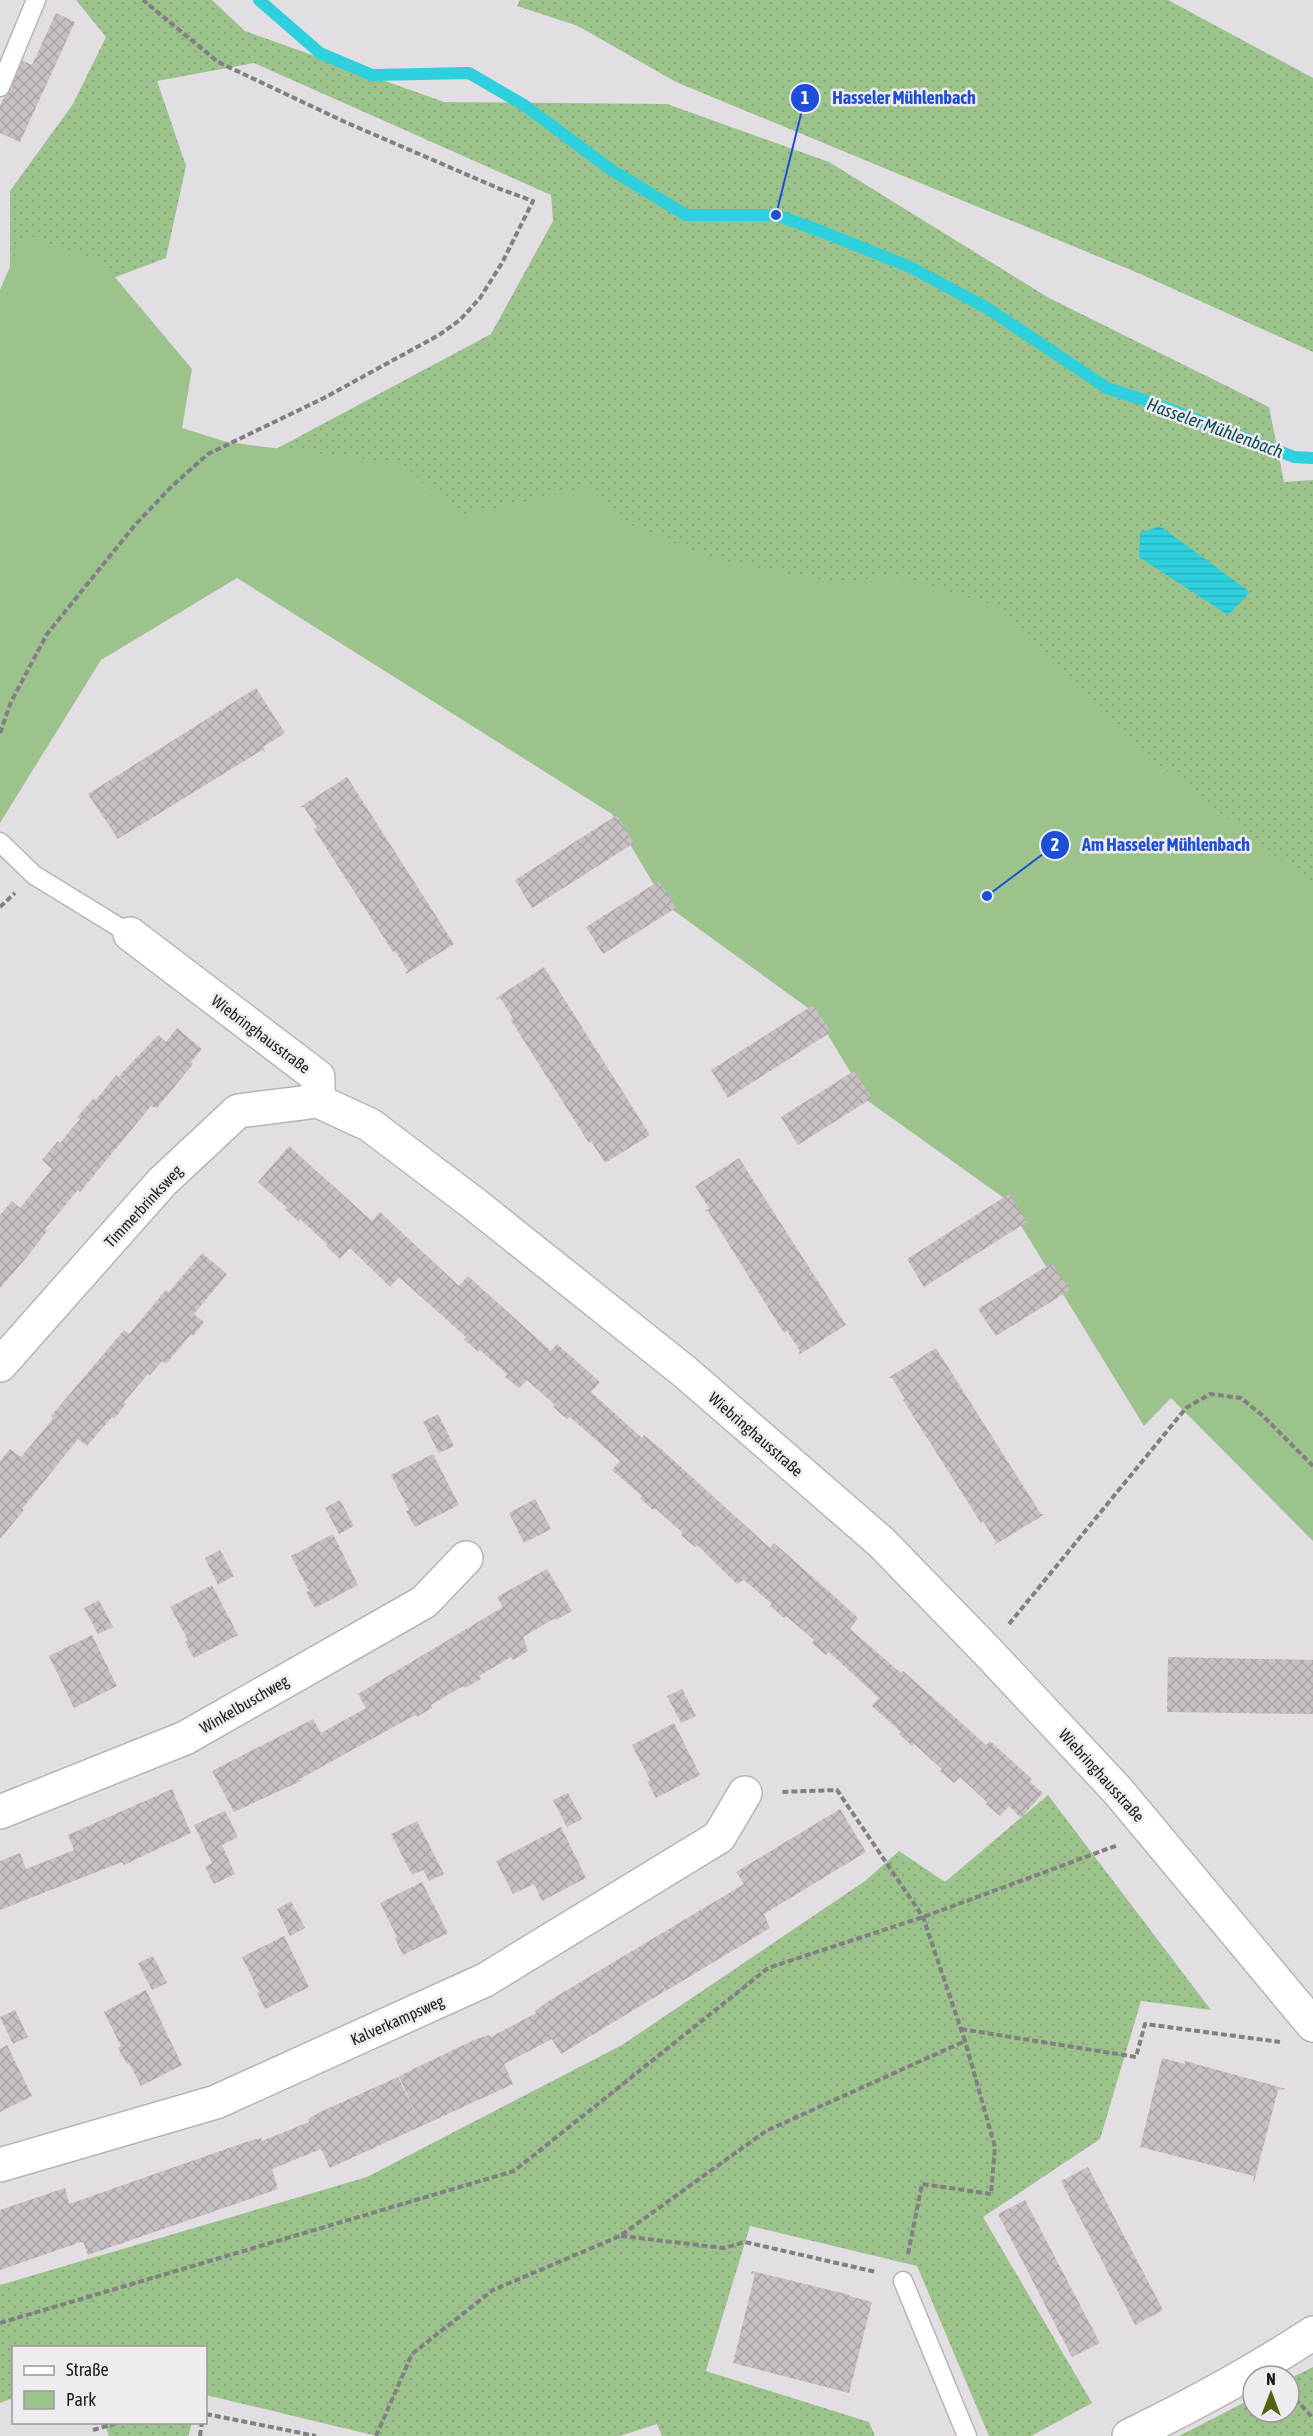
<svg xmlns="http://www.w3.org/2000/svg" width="1313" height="2436" viewBox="0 0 1313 2436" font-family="'Asap Condensed',sans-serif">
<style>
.grass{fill:url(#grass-dots)}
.park{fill:#9dc38c}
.water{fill:url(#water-rules)}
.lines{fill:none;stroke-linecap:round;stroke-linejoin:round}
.stream{stroke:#2fd0dd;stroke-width:12}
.building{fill:url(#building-cross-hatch)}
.lane-casing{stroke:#b7b3b8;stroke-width:21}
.street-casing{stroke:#b7b3b8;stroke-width:36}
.path{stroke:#827e83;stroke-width:4;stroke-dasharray:6 3;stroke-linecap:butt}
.lane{stroke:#fff;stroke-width:18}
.street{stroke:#fff;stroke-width:33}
.labels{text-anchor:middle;stroke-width:5;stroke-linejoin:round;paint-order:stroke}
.street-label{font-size:16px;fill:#1c1a1d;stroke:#efebf1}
.water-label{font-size:18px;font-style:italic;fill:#094d53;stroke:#efebf1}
.leader{fill:none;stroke:#1d4ed8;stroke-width:2}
.callout-dot{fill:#1d4ed8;stroke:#efebf1;stroke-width:2}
.mark-label{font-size:18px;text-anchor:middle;font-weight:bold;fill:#fff}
.callout-label{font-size:18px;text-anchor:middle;font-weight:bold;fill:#1d4ed8;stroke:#efebf1;stroke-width:5;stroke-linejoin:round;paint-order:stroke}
</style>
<defs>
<pattern id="grass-dots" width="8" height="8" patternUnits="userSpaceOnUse" patternTransform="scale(1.5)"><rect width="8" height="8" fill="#9dc38c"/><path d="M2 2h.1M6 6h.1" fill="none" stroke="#87a778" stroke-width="1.8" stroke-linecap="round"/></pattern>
<pattern id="water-rules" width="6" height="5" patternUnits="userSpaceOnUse" patternTransform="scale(1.5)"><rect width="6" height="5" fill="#2fd0dd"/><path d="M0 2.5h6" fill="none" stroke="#29b2bd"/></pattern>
<pattern id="building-cross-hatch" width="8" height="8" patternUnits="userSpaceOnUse" patternTransform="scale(1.5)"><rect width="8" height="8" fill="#c7c0c3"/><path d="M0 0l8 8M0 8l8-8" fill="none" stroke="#aaa4a7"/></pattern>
</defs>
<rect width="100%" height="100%" fill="#e2dee3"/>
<g class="grass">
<path d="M76,0h136l33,31 199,71 223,2 162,58 220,136 220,109 15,75 29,-2v887l-1099,-885 277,-148 62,-113 -2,-26 -297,-132 -97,18 29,85 -20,92 -95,36 -61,-23v-80l63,-87 33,-67z"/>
<path d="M520,0h648l145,78v274l-175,-79 -462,-191 -98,-56 -61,-20z"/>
<path d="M1048,1795l163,215 -70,-9 -41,138 -117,78 109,186 -61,33h-42l-72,-170 -167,-40 -44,145 163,51 6,14h-213l-5,-12 -37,12h-243l-171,-41v-47h-192l-1,50 -13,5v-118l367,-108 255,-132 243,-164 34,-30 46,31z"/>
<path d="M1313,2367v69h-134l74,-38v14h36v-33z"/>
<path d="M104,2423v-1l88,1 -4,13h-79z"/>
</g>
<path class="park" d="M24,234l79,29 89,106 -10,59 45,14 176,22 56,52 126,-28 49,39 89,35 123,22 42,-10 106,31 154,151 165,130v655l-142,-143 -27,28 -140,-228 -136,-97 -48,-79 -12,-14 -142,-103 -54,-91 -375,-236 -136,82 -101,163v-533z"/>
<path class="water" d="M1160,526l90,66 -22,23 -89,-58 1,-24z"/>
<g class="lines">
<path class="stream" d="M259,0l61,53 52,22 97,-2 55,32 86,64 76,46h90l47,17 87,35 77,41 120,80 49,16 138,53 19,1"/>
</g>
<g class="building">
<path d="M56,13l19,9 -55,120 -20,-9v-27l21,-46 11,5z"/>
<path d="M256,688l29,45 -22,14 3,6 -4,-3 -144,89 -30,-45z"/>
<path d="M347,777l107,167 -48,30 -1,-1 3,-2 -13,-20 -2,1 -79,-123 3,-2 -13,-20h-4z"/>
<path d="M617,815l17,28 -102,65 -17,-28z"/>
<path d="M659,881l17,27 -73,46 -17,-27z"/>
<path d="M544,967l106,168 -45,28 -14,-22 -2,2 -77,-121 -1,-2 2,-2 -13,-20 -2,2 -2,-2z"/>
<path d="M813,1005l18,27 -103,66 -17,-28z"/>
<path d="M177,1028l25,21 -11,13 2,2 -36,44 -6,-2 -71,86 -2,-2 -33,39 2,2 -20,26 -27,31v-73l12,-14 8,7 32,-39 -10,-9 16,-19 2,2 20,-24 -3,-2 17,-19 2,2 20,-25 18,15 -15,-14 39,-41 8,7z"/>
<path d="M854,1071l18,27 -74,47 -17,-28z"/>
<path d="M289,1146l83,75 8,-9 79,74 9,-10 83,75 6,-7 43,38 -9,10 51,46 2,-3 17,14 109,99 4,-5 59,52 25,23 -8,11 51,44 2,-2 83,74 4,-4 42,38 -2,3 13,11 -22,25 -12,-12 -9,10 -14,-12 1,-2 -27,-25 -6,6 -14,-12 2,-2 -28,-25 -2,2 -13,-12 2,-2 -29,-26 7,-8 -50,-46 -3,3 -14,-12 2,-3 -28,-24 -2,2 -14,-12 2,-2 -28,-24 -7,4 -40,-39 -2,2 -14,-12 2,-2 -28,-25 -2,2 -13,-12 2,-2 -30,-26 8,-9 -50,-44 -3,2 -14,-12 2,-2 -28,-25 -8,8 -14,-11 2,-3 -27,-24 -2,2 -14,-13 2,-2 -67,-60 -9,10 -40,-39 -10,11 -14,-13 2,-1 -28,-26 -1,3 -14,-13 2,-1 -29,-26z"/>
<path d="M739,1158l107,167 -49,31 3,-5 -13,-20 -3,2 -76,-122h-3l4,-3 -14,-22z"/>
<path d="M1009,1194l18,28 -103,65 -17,-28z"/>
<path d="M202,1253l25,21 -33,40 10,8 -11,14 -2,-2 -25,30 -4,-3 -12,14 -2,-1 -24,28 2,2 -12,15 -2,-2 -25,29 -9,-7 -56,70 2,1 -24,29v-78l10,-12 11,8 32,-38 -2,-3 73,-86 5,4 37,-44 3,2z"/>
<path d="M1052,1263l18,27 -74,46 -18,-27z"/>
<path d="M936,1348l105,166h4l-52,32 3,-4 -13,-21 -2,2 -78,-123 2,-1 -13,-21h-4z"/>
<path d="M438,1414l16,32 -15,7 -16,-31z"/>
<path d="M433,1454l26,51 -44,22 -9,-16 3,-1 -18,-35z"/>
<path d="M535,1499l16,30 -27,14 -15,-30z"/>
<path d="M340,1500l14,26 -15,8 -14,-26z"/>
<path d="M333,1534l25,51 -43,23 -9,-16 3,-1 -18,-35z"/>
<path d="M220,1550l14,26 -16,9 -13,-27z"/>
<path d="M547,1569l25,42 -16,9 -1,-2 -32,19 5,14 -15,9 -2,-3 -32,19 2,3 -16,9 -2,-2 -32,19 1,3 -15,9 -2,-2 -115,64 1,2 -67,31 -22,-41 101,-52 8,14 45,-25 -8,-14 145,-87 -6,-10z"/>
<path d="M212,1585l26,50 -44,23 -9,-16 3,-2 -18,-33z"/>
<path d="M99,1600l14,27 -15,7 -14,-26z"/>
<path d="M92,1635l25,51 -43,22 -25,-52z"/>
<path d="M1168,1657l145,3v54l-146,-2z"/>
<path d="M682,1689l14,27 -15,7 -14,-27z"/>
<path d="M674,1723l26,52 -44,23 -9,-17 3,-1 -18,-35z"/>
<path d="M172,1789l19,44 -67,32 -2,-3 -122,48v-49l20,-8 6,16 48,-19 -6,-15z"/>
<path d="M568,1793l14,26 -15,8 -14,-27z"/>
<path d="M840,1809l26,43 -102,62 6,14 -104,63 -7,-12 6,12 -104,63 -9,-15 -48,25 9,20 -183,84 -9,-19 -49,20 6,20 -190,66 -5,-13h-2l-81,28v-60l65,-22 4,15h3l174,-61 15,-4 1,3 47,-19 -1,-3 12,-7 78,-35 22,46 -21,-47 77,-37 14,-4 1,2 45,-24 -1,-2 12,-9 197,-118 -8,-12z"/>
<path d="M225,1811l13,26 -16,8 13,29 -21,10 -9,-17 7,-4 -18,-38z"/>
<path d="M417,1821l27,53 -15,7 -6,-11 -11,5 -21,-41z"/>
<path d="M561,1827l25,51 -44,23 -8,-17 -21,10 -17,-33z"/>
<path d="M422,1882l26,51 -45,22 -8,-16 2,-2 -17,-34z"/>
<path d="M291,1901l14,27 -15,8 -13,-27z"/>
<path d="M284,1936l25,51 -44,22 -8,-16 2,-1 -17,-35z"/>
<path d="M153,1956l14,27 -15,7 -14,-27z"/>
<path d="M146,1990l36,75 -41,21 -12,-23 -2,1 -9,-16 3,-2 -17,-34z"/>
<path d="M15,2010l13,27 -15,7 -13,-27z"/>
<path d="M7,2045l25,51 -32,16v-63z"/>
<path d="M1162,2058l23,6v-3l101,28 -8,1 -24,92h-1l1,-6 -114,-29z"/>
<path d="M1088,2167l75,143 -28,15 -74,-144z"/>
<path d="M1025,2200l75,143 -28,14 -74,-143z"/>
<path d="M752,2271l98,24 -1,1 23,6 -23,91 -116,-30 22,-89h-4z"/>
</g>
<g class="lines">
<defs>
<g id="lane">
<path d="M0,87l36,-87"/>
<path d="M0,842l34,33 96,59"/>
<path d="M903,2281l64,155"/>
</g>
<g id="street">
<path d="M130,934l188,143v24l52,24 107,81 208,166 196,170 106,109 131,140 195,234"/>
<path d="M0,1365l162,-183 76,-71 80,-10"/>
<path d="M0,1812l185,-74 239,-136 42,-44"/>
<path d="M0,2165l216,-63 269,-122 234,-143 26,-44"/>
<path d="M1129,2436c64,-31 125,-64 184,-103"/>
</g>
</defs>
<use href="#lane" class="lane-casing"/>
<use href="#street" class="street-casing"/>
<g class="path">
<path d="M0,733l11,-31 36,-68 88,-109 37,-39 36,-32 116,-56 115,-63 21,-15 20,-22 22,-35 31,-62 -33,-12 -155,-67 -127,-60 -75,-62"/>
<path d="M0,907l15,-14"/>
<path d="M1009,1624l177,-216 24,-14 31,4 21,17 51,51"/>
<path d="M961,2029l175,28 9,-33 135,18"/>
<path d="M621,2236l103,12 21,-6 131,30"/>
<path d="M908,2254l14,-70 69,10 4,-47 -30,-106"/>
<path d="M0,2323l514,-152 254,-203 155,-51 195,-72"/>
<path d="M1289,2392l24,26"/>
<path d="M206,2414l110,22"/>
<path d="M93,2430l28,-8"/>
<path d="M200,2436l2,-14"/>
<path d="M376,2436l36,-82 81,-64 127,-54 146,-105 199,-90 -42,-124 -86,-127 -57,2"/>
</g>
<use href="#lane" class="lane"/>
<use href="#street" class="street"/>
</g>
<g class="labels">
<g class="street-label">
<text transform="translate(261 1034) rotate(37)" y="6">Wiebringhausstraße</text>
<text transform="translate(143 1206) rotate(-47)" y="6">Timmerbrinksweg</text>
<text transform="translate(756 1434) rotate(41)" y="6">Wiebringhausstraße</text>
<text transform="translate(244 1704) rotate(-30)" y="6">Winkelbuschweg</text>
<text transform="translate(1102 1775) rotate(48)" y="6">Wiebringhausstraße</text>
<text transform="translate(397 2020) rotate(-24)" y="6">Kalverkampsweg</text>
</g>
<g class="water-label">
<text transform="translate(1215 428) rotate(20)" y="6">Hasseler Mühlenbach</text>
</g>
</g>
<path class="leader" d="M776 215L805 98M987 896L1055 845"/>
<g class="callout-dot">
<circle cx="776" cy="215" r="6"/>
<circle cx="987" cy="896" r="6"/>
<circle cx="805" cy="98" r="15"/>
<circle cx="1055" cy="845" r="15"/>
</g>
<g class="mark-label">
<text x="805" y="104">1</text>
<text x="1055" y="851">2</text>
</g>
<g class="callout-label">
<text x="904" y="104">Hasseler Mühlenbach</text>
<text x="1166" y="851">Am Hasseler Mühlenbach</text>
</g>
<rect x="12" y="2346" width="195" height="78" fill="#efebf1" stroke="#9b979c" stroke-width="1.5"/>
<rect x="24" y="2366" width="30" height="9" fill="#ffffff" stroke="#9b979c" stroke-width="1.5"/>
<text x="66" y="2376" font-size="18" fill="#1c1a1d">Straße</text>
<rect x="24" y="2391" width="30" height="18" fill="#9dc38c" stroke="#9b979c" stroke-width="1.5"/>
<text x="66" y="2406" font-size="18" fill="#1c1a1d">Park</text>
<g transform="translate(1271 2394)"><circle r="28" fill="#efebf1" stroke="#9b979c" stroke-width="1.5"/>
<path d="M0-4.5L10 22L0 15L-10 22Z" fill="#516511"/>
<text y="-9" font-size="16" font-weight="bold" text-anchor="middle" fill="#1c1a1d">N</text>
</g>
</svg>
